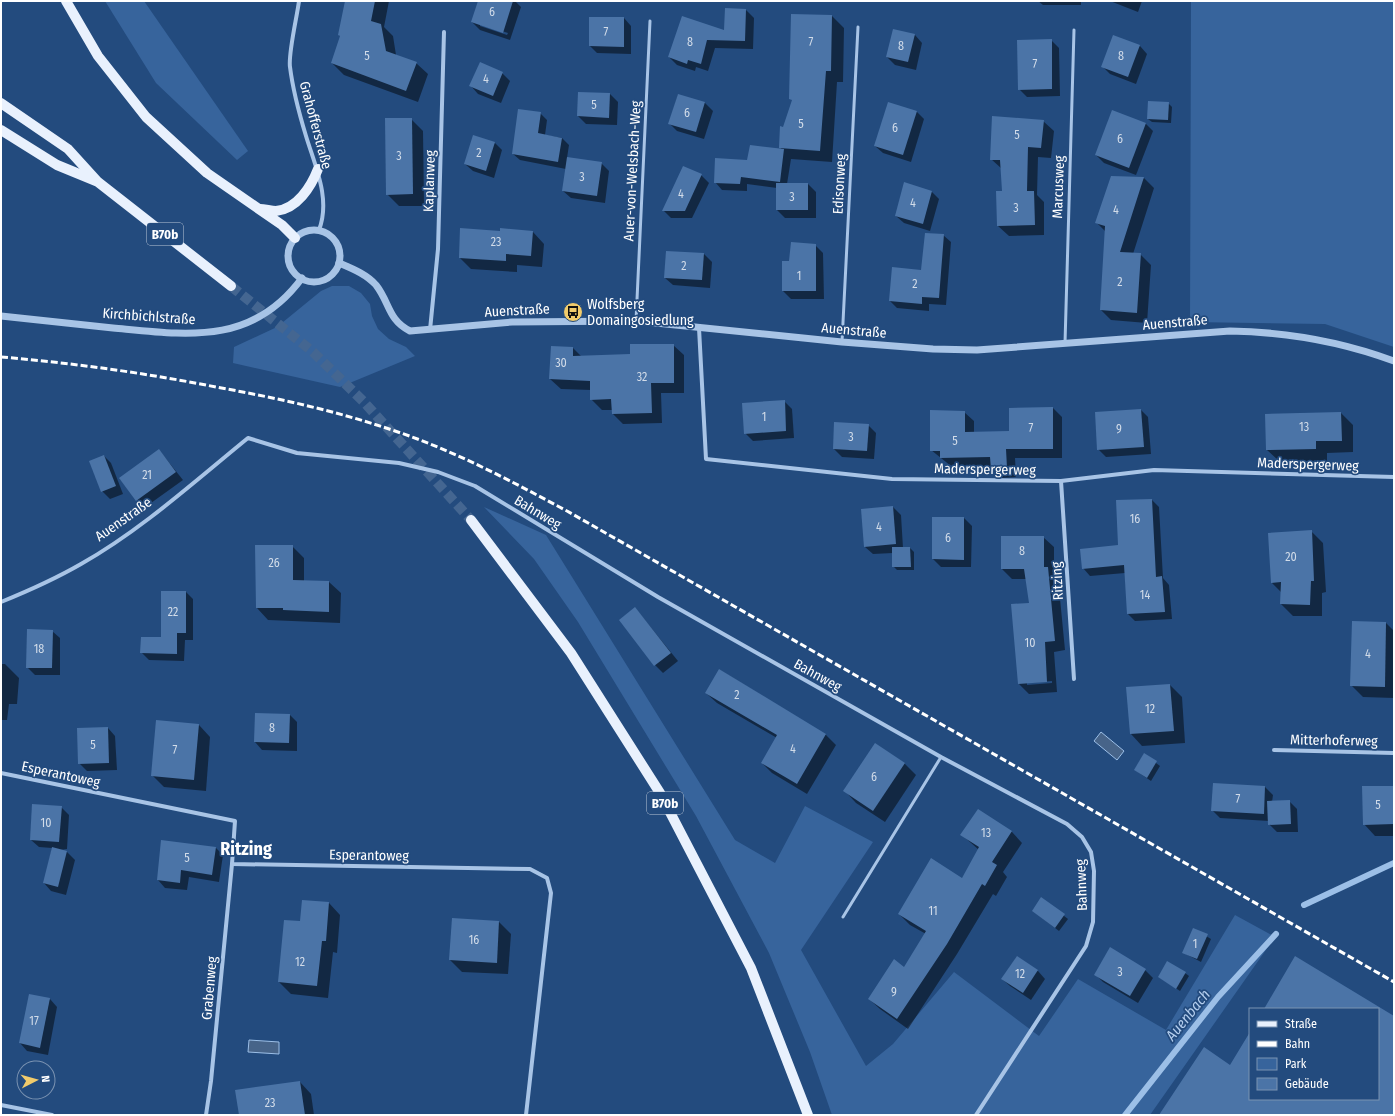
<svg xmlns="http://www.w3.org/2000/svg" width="1395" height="1116" viewBox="0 0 1395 1116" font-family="'Fira Sans Condensed',sans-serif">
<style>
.green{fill:#37649c}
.water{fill:#476489;stroke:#9cbfe7}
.shadow{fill:#0007;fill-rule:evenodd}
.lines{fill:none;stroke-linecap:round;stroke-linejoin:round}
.stream{stroke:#9cbfe7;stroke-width:6}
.building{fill:#4b74a7}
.primary-tunnel{stroke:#446691;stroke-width:10;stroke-dasharray:10 5;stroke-linecap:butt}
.service{stroke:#a8c4e6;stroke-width:3}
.minor{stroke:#a8c4e6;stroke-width:4}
.tertiary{stroke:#a8c4e6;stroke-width:7}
.primary{stroke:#e9f1fd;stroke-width:10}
.rail{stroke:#fff;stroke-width:3;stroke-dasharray:7 3;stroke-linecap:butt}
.labels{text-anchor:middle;stroke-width:3.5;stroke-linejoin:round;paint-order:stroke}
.number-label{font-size:12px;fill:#d2dce9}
.shield{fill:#234b7e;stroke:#bdc9d8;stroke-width:1}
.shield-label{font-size:13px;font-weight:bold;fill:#fff}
.street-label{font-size:14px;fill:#fff;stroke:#234b7e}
.poi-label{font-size:14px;fill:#fff;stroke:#234b7e;text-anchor:start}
.water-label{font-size:15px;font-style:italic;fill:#b4ceee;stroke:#234b7e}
.district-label{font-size:18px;font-weight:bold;fill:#fff;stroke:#234b7e}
</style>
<rect width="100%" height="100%" fill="#234b7e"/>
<g class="green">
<path d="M105,1h39l104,150 -11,9 -81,-77z"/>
<path d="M1191,1h203v346l-69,-23 -135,-2z"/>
<path d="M332,286h17l12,7 9,11 2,12 6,13 11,10 17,8 9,9 -75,31 -107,-24 1,-16 43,-20 44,-36z"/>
<path d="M484,507l62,28 189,305 40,23 30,-57 68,36 -72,108 65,116 27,-22 61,-72 85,64 39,-57 88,51 69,-115 40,22 -125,178h-318l-22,-63 -41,-99 -73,-137 -118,-194 -44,-63z"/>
</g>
<g class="water">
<path d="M1101,732l23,19 -7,9 -23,-19z"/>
<path d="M249,1040l30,2v12l-31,-2z"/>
</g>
<g class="shadow">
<path d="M346,1h43l-5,26 9,9 3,19 20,8 12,11 -10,28 -74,-27 -12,-12 9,-26 -2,-2z"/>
<path d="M479,1h36l6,6 -11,33 -30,-10 -8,-8zM480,24l28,9 -1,2 -27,-9z"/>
<path d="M1038,1h43v4h-38z"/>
<path d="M1110,1h32l-4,11z"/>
<path d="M746,10l8,8 -1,31 -38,-1 -7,23 -12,-4 -1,4 -18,-6 -8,-8 56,-25z"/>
<path d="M832,16l12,12 -1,54h-6l-5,80 -41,-3 -4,25h21l8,8v26h-31l-8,-8v-22l-30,-4v7l-25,-1 -7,-8 33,-21 34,-11 -2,-3 13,-46z"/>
<path d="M624,18l7,8v28l-34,-1 -7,-7z"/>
<path d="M915,35l7,8 -6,27 -21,-5 -8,-8z"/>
<path d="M1051,40l8,8 1,48 -33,1 -8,-8z"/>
<path d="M1140,46l7,8 -11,30 -26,-10 -8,-8z"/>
<path d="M502,73l8,8 -9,22 -23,-9 -7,-8z"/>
<path d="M610,94l8,8 -1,23 -31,-1 -8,-8z"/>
<path d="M678,95l27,8 8,8 -9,28 -27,-8 -8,-8z"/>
<path d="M1168,103l4,4 -1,16 -19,-1 -4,-3z"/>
<path d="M916,111l8,8 -13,43 -28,-9 -8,-7z"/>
<path d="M540,113l7,7 -2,15 17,3 7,7 -2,13 34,5 8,8 -4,32 -34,-5 -8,-7 3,-22 -46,-9 -7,-6z"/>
<path d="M411,119l12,12 1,75h-25l-12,-12z"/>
<path d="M1043,121l11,10 -3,27 -13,-1 -1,38 7,7v33l-35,1 -11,-10 5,-34 -1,-23 -11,-10z"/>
<path d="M1145,123l8,8 -17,44 -32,-12 -8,-8z"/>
<path d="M495,143l7,7 -8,28 -21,-7 -8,-7z"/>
<path d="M701,175l8,8 -17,35h-21l-8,-8z"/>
<path d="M1144,178l10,10 -21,66h7l11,11 -4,58 -36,-3 -10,-10 5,-78 -9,-9z"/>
<path d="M931,191l8,8 -9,32 -26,-8 -8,-7z"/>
<path d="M501,232h32l11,12 -2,23 -25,-2v7l-46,-3 -11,-11z"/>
<path d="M943,235l8,7 -5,63 -17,-1v7l-32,-3 -7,-7 32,-30z"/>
<path d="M815,245l8,8 1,46h-33l-8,-8 7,-29z"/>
<path d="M704,254l8,8 -2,26 -37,-3 -8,-7z"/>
<path d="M673,345l11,10v38h-23l1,30 -39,1 -10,-10v-4h-11l-11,-11v-9l-30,-1 -11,-10 23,-31 9,9 49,-2z"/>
<path d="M784,401l8,8 2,29 -41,3 -8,-8z"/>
<path d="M1053,408l9,9v41h-47l1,19 -15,1 -9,-9v-3h-41l-20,-16 33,-38 10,9v11h36z"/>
<path d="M1141,410l7,7 3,37 -45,3 -8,-8z"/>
<path d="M1341,413l12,12v27l-26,1v8h-48l-12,-11 -1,-35z"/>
<path d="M868,425l8,8 -2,26 -32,-2 -8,-8z"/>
<path d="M159,450l24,30 -39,28 -24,-29z"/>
<path d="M104,456l7,7 12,31 -13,5 -8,-8z"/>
<path d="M1152,500l7,7 4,71 6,7 3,34 -37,2 -7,-7 -3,-41 -35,3 -7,-8 36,-22z"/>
<path d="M893,507l8,8 2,33h7l4,4v18h-17l-4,-4v-13l-20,1 -8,-7z"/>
<path d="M964,518l8,8 -1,41h-30l-8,-8z"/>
<path d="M1311,531l12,12 3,49 -4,1v23h-29l-12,-12v-12l-9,-9z"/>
<path d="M1043,537l11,10v26l4,5 7,72 -11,2 3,40 -28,2 -10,-10 11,-80 -3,-25h-15l-10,-10zM1052,681v2l-25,2v-2z"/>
<path d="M292,546l12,12v23l25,1 12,11 -1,30 -72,-3 -11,-12z"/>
<path d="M186,592l7,7v41h-8l-1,21 -35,-1 -8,-8 21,-14z"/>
<path d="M635,608l43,53 -15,12 -8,-8z"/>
<path d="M1386,623l8,8v67l-31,-1 -12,-12z"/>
<path d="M52,631l8,7v37h-25l-8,-8z"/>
<path d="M1,664h4l14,14 -2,26h-8l-2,16h-6z"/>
<path d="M720,670l106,65 10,10 -29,49 -35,-21 -10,-10 15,-25 -60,-35 -11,-10z"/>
<path d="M1170,685l12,12 3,46 -43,3 -11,-12 -4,-46z"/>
<path d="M290,715l7,7v29l-35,-1 -7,-8z"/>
<path d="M199,725l11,12 -4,54 -42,-4 -12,-12z"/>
<path d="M108,728l7,8 2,34 -30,1 -8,-8z"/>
<path d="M1144,754l16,12 -9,15 -16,-11z"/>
<path d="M904,763l12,12 -31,47 -29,-19 -11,-12z"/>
<path d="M1214,784l51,3 8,8 -1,7 17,-1 8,8 1,23h-21l-8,-8v-3l-49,-3 -8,-8z"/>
<path d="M1394,787v49h-19l-11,-12z"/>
<path d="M61,807l8,8 -2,34 -7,1 7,2 8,8 -9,35 -15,-4 -7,-8 8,-35 -13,-1 -8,-7z"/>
<path d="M978,810l34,22 10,11 -19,29 4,5 -11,19 -3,-2 -36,60 -49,75 -28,-20 -11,-10 36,-31 21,-34 -16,-9 -11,-11 63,-35 17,-29 -17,-15z"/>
<path d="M162,841l54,7 7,7 -4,27 -30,-5 -2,13 -22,-2 -7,-8z"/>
<path d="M1042,899l26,20 -9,12 -26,-20z"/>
<path d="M329,903l11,12 -3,38 -4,-1 -5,46 -37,-4 -12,-12 6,-61 16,1z"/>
<path d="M499,922l12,12 -3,40 -46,-2 -12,-12z"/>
<path d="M1194,929l17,10 -10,23 -17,-9z"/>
<path d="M1017,957l21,14 7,8 -14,21 -21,-14 -8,-7z"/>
<path d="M1145,970l8,8 -15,25 -35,-21 -8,-8z"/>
<path d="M1185,973l4,3 -9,15 -21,-14z"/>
<path d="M50,999l7,8 -9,48 -21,-4 -7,-8z"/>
<path d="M300,1082l11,12 3,21h-74z"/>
</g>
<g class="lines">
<g class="stream">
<path d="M1304,905l90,-42"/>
<path d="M1125,1115l93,-118 58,-63"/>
</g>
</g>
<g class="building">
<path d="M345,1h30l-4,20 10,3 5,27 31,11 -11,29 -75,-28 9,-27 -2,-1z"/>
<path d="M478,1h35l-10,32 -32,-11z"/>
<path d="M725,8l21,1 -1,32 -38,-1 -6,24 -13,-4 -1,4 -19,-7 14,-41 42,14z"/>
<path d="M791,14l41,1 -1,56h-5l-6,80 -41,-3 1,-22 3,1 9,-27 -3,-1z"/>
<path d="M589,17h35v30l-35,-1z"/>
<path d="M893,29l22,5 -7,28 -22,-5z"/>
<path d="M1113,35l27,10 -12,32 -27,-10z"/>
<path d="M1052,39v50l-34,1 -1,-50z"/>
<path d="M480,62l23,10 -10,24 -24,-10z"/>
<path d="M578,92l32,1 -1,25 -32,-2z"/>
<path d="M678,94l27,8 -9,30 -28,-8z"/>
<path d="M1148,101l21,1 -1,18 -21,-1z"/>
<path d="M888,102l29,9 -14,44 -29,-9z"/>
<path d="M518,109l23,3 -3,21 24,5 -4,24 -46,-8z"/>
<path d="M1112,110l34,13 -17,45 -34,-13z"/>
<path d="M992,116l52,4 -3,28 -13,-1 -1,44h7l1,34 -38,1 -1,-35h6l-2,-31h-10z"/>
<path d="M385,118h27l1,76 -27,1z"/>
<path d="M473,135l22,7 -9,29 -22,-7z"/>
<path d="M750,145l34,4 -4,33 -39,-5 -1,7 -26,-1 1,-25 32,2z"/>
<path d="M567,157l35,5 -5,34 -35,-5z"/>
<path d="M683,166l19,8 -17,37h-23z"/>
<path d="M1111,176l33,1 -24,75 21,1 -4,60 -37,-3 5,-84 -10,-3z"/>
<path d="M904,182l28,9 -9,33 -28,-8z"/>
<rect x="776" y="183" width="32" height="27"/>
<path d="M460,228l40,3v-3l33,3 -2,25 -25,-2v7l-47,-3z"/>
<path d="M925,233l19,1 -5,64 -17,-1v7l-33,-3 3,-34 29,3z"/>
<path d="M791,242l25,2v47h-34v-30h7z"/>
<path d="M666,251l38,2 -2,27 -38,-2z"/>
<path d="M630,344h44v39h-23l1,30 -40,1 -1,-15 -21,1v-19l-41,-2 2,-33 22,1v9l57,-2z"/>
<path d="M785,400l1,31 -42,3 -2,-31z"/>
<path d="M1053,407v42h-47l1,19 -16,1 -1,-12 -50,1v-7h-10v-41l35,1v21l44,-1v-23z"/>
<path d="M1141,409l3,38 -47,3 -2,-38z"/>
<path d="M1341,412l1,29h-26v8l-50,1 -1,-36z"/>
<path d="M834,422l35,2 -2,27 -34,-2z"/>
<path d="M159,449l17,23 -40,29 -17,-23z"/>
<path d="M104,455l12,31 -15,6 -12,-31z"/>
<path d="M1152,499l4,78 6,-1 3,36 -38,2 -3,-49 -42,4 -2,-20 38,-4 -2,-45z"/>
<path d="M893,506l3,38 -32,3 -3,-38z"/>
<path d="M932,517h32v43l-32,-1z"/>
<path d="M1312,530l2,51h-3l-1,24 -30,-1 1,-22 -10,1 -3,-50z"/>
<path d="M1001,536h43v31h4l7,74 -10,1 2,40 -29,2 -7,-80 18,-1 -5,-34h-23z"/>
<path d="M255,545h38v35l36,1v31l-46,-2v-2h-27z"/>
<path d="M892,547h18l1,20h-19z"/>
<path d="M161,591h25v42h-9v21l-37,-1 1,-16h20z"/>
<path d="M635,607l36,46 -17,13 -35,-46z"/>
<path d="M1352,621l34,1 -1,65 -35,-1z"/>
<path d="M27,629l26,1 -1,38h-26z"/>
<path d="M719,669l107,65 -29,50 -36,-21 16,-28 -72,-42z"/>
<path d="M1170,684l4,47 -44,3 -4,-47z"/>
<path d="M255,713l35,1 -1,29 -35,-1z"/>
<path d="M156,720l43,4 -5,56 -43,-4z"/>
<path d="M108,727l1,36 -31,1 -1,-36z"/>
<path d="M875,743l30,20 -32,48 -30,-20z"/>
<path d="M1144,753l13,8 -10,17 -13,-8z"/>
<path d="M1213,783l52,3 -1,28 -53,-3z"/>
<path d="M1362,786h32v38l-31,1z"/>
<path d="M1290,800l1,24 -23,1 -1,-24z"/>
<path d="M32,804l30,2 -3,36 -29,-2z"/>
<path d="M978,809l34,22 -20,31 5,3 -12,21 -3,-2 -35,60 -50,75 -29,-20 26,-40 10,8 22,-36 -28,-17 33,-56 31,20 17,-31 -19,-12z"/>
<path d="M161,840l55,7 -4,28 -31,-5 -1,13 -23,-3z"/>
<path d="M52,847l15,4 -9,36 -15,-4z"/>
<path d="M1041,897l24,17 -10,14 -23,-17z"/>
<path d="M302,900l27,2 -3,39h-4l-5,45 -39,-4 6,-62 16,1z"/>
<path d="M452,918l47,3 -2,42 -48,-3z"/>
<path d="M1193,928l15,6 -11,25 -15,-6z"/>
<path d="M1110,947l36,22 -16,27 -36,-21z"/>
<path d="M1017,956l21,14 -15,23 -22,-14z"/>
<path d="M1295,956l99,60v99h-235l45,-68 26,18 20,-33v67h128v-90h-114z"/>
<path d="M1167,961l19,11 -10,17 -18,-12z"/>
<path d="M29,994l21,4 -10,50 -21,-5z"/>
<path d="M300,1081l5,34h-66l-4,-25z"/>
</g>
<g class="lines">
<path class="primary-tunnel" d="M231,286l82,66 50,49 108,119"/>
<g class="service">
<path d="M636,321l14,-300"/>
<path d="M842,342l16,-315"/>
<path d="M1065,343l9,-313"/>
<path d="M843,917l98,-160"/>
</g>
<g class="minor">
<path d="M299,1c-2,16 -11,53 -9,66 3,24 9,46 16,69 9,30 25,63 13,94"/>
<path d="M699,328l7,131 186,20 169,2 93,-11 240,7"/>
<path d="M430,330l8,-81 6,-217"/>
<path d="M1061,481l13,198"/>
<path d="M1,602c27,-11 54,-23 80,-38 59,-33 114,-83 167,-126l49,15 102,10 39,9 37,14 183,111 283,160 126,67 15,13 9,15 3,19 -1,51 -7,24 -110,169"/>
<path d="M1274,750l120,3"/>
<path d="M1,773l234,48 -3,43 298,5 17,9 4,15 -25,222"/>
<path d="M1,1105l51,10"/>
<path d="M206,1115l5,-34 21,-217"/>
</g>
<g class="tertiary">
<circle cx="314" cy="256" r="26"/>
<path d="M339,263c14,6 27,11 37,22 14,18 12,35 34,46l102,-9 124,-1 206,21 91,7 44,1 253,-19c57,1 110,10 164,30"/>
<path d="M1,316c37,4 75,8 112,12 74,7 139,18 189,-50"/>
</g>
<g class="primary">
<path d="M66,1l32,55 48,61 61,56 75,52 13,13"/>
<path d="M1,103l67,46 30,33 133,104"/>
<path d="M1,130l56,35 39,16"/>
<path d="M260,209c5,0 11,2 16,2 21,-2 35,-24 42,-42"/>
<path d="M471,520l100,133 89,140 91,175 57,147"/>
</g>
<path class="rail" d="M1,357c72,6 144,16 215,30 61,11 121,24 179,44 60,20 116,50 172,80l827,471"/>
</g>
<defs>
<symbol id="bus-disc" viewBox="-11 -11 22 22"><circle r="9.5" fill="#f1cb6b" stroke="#234b7e"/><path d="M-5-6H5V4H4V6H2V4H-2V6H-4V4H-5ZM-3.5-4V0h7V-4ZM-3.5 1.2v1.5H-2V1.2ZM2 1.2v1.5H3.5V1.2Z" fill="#111"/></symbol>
</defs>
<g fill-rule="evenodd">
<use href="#bus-disc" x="562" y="301" width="22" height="22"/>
</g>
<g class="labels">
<g class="number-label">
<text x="492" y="16">6</text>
<text x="606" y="36">7</text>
<text x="690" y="46">8</text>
<text x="811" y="46">7</text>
<text x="901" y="50">8</text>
<text x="367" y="60">5</text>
<text x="1121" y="60">8</text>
<text x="1035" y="68">7</text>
<text x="486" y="83">4</text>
<text x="594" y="109">5</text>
<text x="687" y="117">6</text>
<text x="801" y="128">5</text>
<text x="895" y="132">6</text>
<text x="1017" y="139">5</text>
<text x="1120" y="143">6</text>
<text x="479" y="157">2</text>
<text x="399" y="160">3</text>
<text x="582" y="181">3</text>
<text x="681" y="198">4</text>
<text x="792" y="201">3</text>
<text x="913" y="207">4</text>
<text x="1016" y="212">3</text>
<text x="1116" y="214">4</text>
<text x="496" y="246">23</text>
<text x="684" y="270">2</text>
<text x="799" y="280">1</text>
<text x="1120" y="286">2</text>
<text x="915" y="288">2</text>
<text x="561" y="367">30</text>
<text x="642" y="381">32</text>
<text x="764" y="421">1</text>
<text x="1304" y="431">13</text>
<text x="1031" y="432">7</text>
<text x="1119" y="433">9</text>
<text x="851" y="441">3</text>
<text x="955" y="445">5</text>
<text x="147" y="479">21</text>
<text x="1135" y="523">16</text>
<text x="879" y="531">4</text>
<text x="948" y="542">6</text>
<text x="1022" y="555">8</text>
<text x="1291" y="561">20</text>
<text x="274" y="567">26</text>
<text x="1145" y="599">14</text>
<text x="173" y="616">22</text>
<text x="1030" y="647">10</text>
<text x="39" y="653">18</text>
<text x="1368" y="658">4</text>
<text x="737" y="699">2</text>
<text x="1150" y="713">12</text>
<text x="272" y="732">8</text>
<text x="93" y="749">5</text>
<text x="793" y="753">4</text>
<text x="175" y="754">7</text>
<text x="874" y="781">6</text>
<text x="1238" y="803">7</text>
<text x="1378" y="809">5</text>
<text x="46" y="827">10</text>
<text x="986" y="837">13</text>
<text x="187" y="862">5</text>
<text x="933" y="915">11</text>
<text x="474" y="944">16</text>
<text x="1195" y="948">1</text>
<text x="300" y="966">12</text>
<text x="1120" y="976">3</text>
<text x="1020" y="978">12</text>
<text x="894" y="996">9</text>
<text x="34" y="1025">17</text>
<text x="270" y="1107">23</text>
</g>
<g class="shield">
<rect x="147" y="223" width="36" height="22" rx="3"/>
<rect x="647" y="792" width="36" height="22" rx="3"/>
</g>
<g class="shield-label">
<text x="165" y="239">B70b</text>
<text x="665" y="808">B70b</text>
</g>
<g class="street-label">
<text transform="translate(316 125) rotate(75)" y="5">Grahofferstraße</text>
<text transform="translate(632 171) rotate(-87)" y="5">Auer-von-Welsbach-Weg</text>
<text transform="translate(429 181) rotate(-88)" y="5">Kaplanweg</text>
<text transform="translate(839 184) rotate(-87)" y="5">Edisonweg</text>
<text transform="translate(1058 187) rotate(-88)" y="5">Marcusweg</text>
<text transform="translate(517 310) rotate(-3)" y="5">Auenstraße</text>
<text transform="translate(149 316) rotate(4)" y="5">Kirchbichlstraße</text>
<text transform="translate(1175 322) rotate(-5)" y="5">Auenstraße</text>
<text transform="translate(854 330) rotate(5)" y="5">Auenstraße</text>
<text transform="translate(1308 464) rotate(2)" y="5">Maderspergerweg</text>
<text transform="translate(985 469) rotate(1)" y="5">Maderspergerweg</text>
<text transform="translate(538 512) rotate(31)" y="5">Bahnweg</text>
<text transform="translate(123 519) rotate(-35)" y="5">Auenstraße</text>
<text transform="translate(1057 581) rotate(-93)" y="5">Ritzing</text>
<text transform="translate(818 675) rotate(29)" y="5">Bahnweg</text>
<text transform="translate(1334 740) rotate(1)" y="5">Mitterhoferweg</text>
<text transform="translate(61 774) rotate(12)" y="5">Esperantoweg</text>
<text transform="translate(369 855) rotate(1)" y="5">Esperantoweg</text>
<text transform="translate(1081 885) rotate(-92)" y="5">Bahnweg</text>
<text transform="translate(209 988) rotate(-85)" y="5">Grabenweg</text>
</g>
<g class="poi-label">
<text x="587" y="309">Wolfsberg<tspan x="587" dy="16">Domaingosiedlung</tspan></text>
</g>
<g class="water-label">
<text transform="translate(1188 1015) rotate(-51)" y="5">Auenbach</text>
</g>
<g class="district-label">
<text x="246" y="855">Ritzing</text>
</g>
</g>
<rect width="1395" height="1116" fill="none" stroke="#ffffff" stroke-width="4"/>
<rect x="1249" y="1008" width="130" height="92" fill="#234b7e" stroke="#7b93b2"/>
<rect x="1257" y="1021" width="20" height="6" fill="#e9f1fd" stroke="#7b93b2"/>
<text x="1285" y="1028" font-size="12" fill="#ffffff">Straße</text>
<rect x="1257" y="1041" width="20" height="6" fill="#ffffff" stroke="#7b93b2"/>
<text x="1285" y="1048" font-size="12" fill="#ffffff">Bahn</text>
<rect x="1257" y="1058" width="20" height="12" fill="#37649c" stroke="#7b93b2"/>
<text x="1285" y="1068" font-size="12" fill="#ffffff">Park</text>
<rect x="1257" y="1078" width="20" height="12" fill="#4b74a7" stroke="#7b93b2"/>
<text x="1285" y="1088" font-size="12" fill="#ffffff">Gebäude</text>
<g transform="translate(36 1080) rotate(84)"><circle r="19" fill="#234b7e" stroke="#7b93b2"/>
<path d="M0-3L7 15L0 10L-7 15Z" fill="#f1cb6b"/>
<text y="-6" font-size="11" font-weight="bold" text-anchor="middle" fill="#ffffff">N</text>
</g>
</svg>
